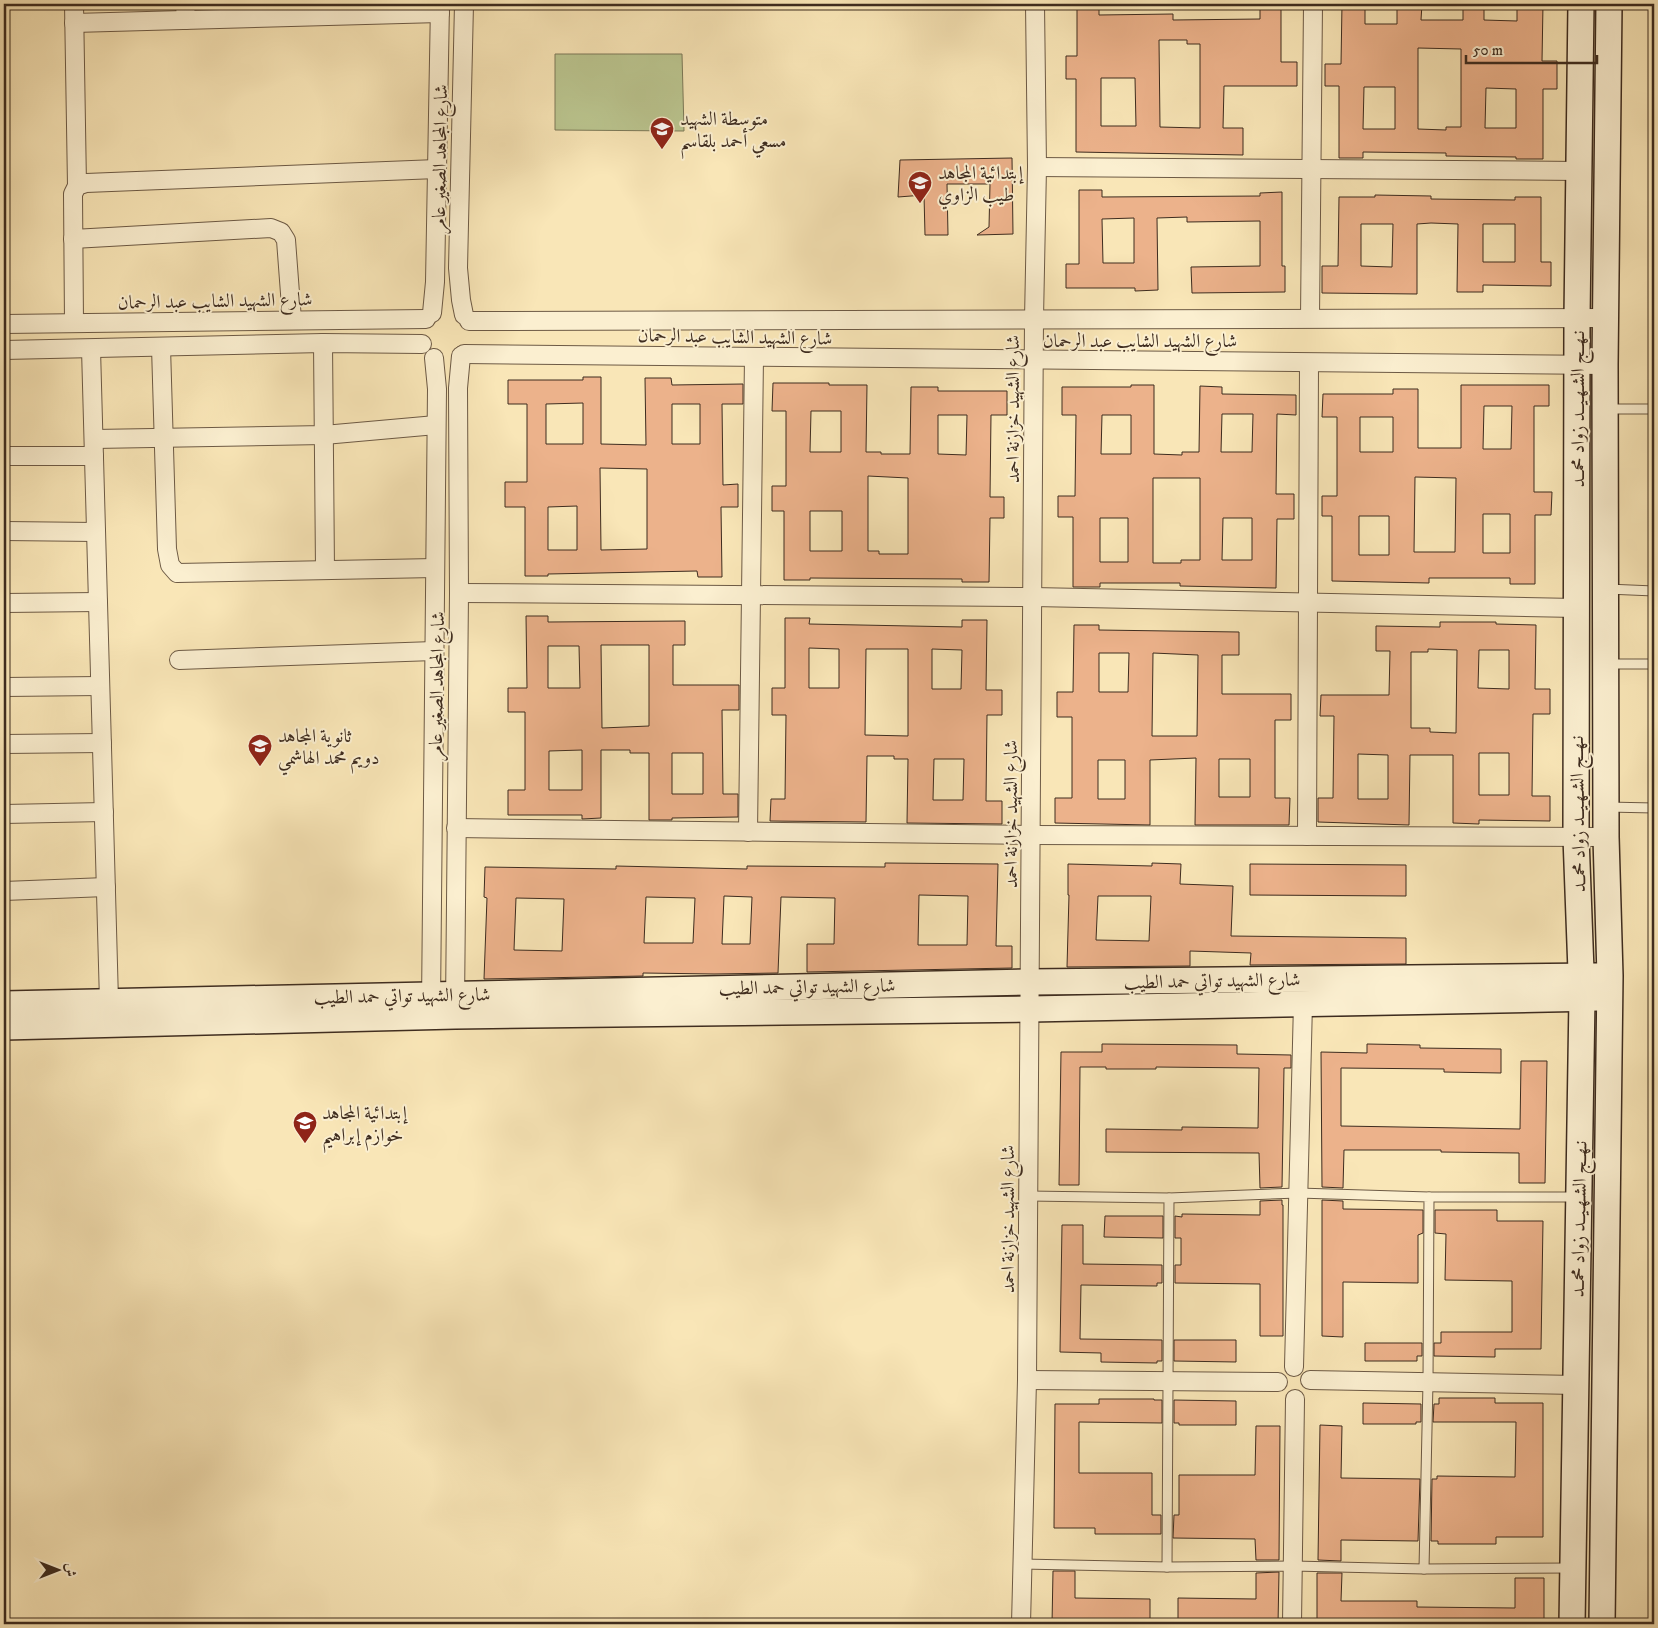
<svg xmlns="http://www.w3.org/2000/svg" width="1658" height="1628" viewBox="0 0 1658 1628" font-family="'IM FELL DW Pica',Amiri,serif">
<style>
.green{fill:#bbc690;stroke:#7c7958}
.building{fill:#ecb28b;stroke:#3e2c1f;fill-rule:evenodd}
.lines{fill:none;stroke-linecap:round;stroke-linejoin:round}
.lane-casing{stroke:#6d5a45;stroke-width:11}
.street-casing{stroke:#6d5a45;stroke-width:20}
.secondary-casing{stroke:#3e2c1f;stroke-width:28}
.lane{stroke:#fbefd0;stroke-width:9}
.street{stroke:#fbefd0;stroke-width:18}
.secondary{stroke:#fbefd0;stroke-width:25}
.labels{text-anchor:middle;stroke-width:4;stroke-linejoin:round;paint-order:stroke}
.poi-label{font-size:19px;fill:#3e2c1f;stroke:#fbefd0;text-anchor:start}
.street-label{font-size:19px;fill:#3e2c1f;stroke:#fbefd0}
</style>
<rect width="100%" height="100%" fill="#f9e6b7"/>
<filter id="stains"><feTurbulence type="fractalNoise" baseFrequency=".004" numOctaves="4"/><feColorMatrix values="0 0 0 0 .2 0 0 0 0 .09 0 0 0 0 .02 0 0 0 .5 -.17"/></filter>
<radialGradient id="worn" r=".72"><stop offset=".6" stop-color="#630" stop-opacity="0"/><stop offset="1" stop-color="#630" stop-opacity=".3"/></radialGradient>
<path class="green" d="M555,54h127l2,77 -129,-1z"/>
<g class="building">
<path d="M1077,4h22v11l74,-1v6l87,-1v-15h21v58h16v24h-73l-1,42h20v27l-167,-3v-73h-10v-23h11zM1159,40h28v4h13v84l-40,-1zM1101,78h34l1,48h-35z"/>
<path d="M1342,4h23v20h32v-20h25l-1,16h42v-16h21v16l33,1v-17h26l-1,57h15v28h-14v70h-27v-2l-70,-1v-3l-83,-1v6h-24v-72h-14v-22h16zM1418,48l43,1v78h-15v3l-28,-1zM1364,87h31v42h-32zM1486,88l30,1v39h-31z"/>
<path d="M1012,158l1,76 -36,1 12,-8 1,-43h-43l1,51h-23l-1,-40 -26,2 2,-37z"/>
<path d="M1079,190h23v7l158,-1v-3l22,-1v74h3v26l-93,1 -1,-26 69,-1v-45l-73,1v-5l-30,1 1,72 -23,1v-3h-69v-24h13zM1134,218v45h-31l-1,-44z"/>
<path d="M1375,195l56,1v3l84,1v-3h26v65h10v24l-68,-1v7h-26l1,-68 -27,-1 -14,1v70l-95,-1v-27h16l1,-69h36zM1361,224h32l-1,43 -31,-1zM1483,224h32v38h-32z"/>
<path d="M583,377h18v67l45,1 -1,-67h26l1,7 71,-1v20h-21l1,81 15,-1v23h-17l1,70h-24l-1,-6 -149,3v2h-23v-69h-20v-25h22v-78h-19v-24h75zM583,403v41h-37v-40zM672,404h28v40h-28zM600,468l47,1v80l-46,1zM577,506v44h-29v-43z"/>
<path d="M773,383h56v2h38l-1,67h15v2h29l1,-67h27v4h69v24h-16l-1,82h14v21h-14l-1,64h-27v-3l-152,-1v2h-26v-69h-12v-25h14v-75h-14zM811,411h30v41h-31zM938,415h29l-1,40 -28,-1zM868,476l40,2v76h-29v-3h-11zM810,511h32v40h-32z"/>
<path d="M1131,385h23v69l28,1v-3h17l1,-66 22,1v7l74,1v20l-19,-1 -1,80h18v25h-17l-1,69 -96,-2v-3h-80v4h-27v-70h-15v-21h17l1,-81h-14v-28h69zM1222,414h31l-1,38h-31zM1102,415h29v39h-30zM1153,478h47v82h-19v3h-28zM1100,518h28v44h-28zM1223,518h29v42h-30z"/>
<path d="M1461,385h88v21h-15v86h18l-1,23h-16v69h-25v-6h-81v5l-97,-2v-65h-10v-20h15v-79h-15l1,-23h70v-5h25v59h43zM1484,406h28l-1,43h-28zM1360,417h33v35h-33zM1415,477l41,1 -1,74h-41zM1483,514h27v39h-27zM1359,516h30v39h-30z"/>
<path d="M526,616h22v6l137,-1v24h-12v40h66v25h-17l1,84h15v23l-66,1v2h-23v-67h-19v-3h-29v68l-19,1v-4h-74v-25h17v-78h-17v-24h19zM601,645h48v81l-47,2zM548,646h31l1,42h-32zM582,750v40h-33v-39zM672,753h31v41h-31z"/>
<path d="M785,618h25l-1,6 153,3v-7h25l-1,70h16v25h-15l-1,86h16v23l-95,-1 1,-64h-14v-3h-27l-1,66 -96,-1 1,-22h14l1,-84h-14v-27h13zM809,648l30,1v39h-30zM866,649h42v87l-43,-1zM932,649l30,1 -1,39h-29zM934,759h30l-1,41h-30z"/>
<path d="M1440,622h56v2l40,1 -1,64h15v25h-17l-1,82h18v25l-71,-1v4l-26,-1v-68h-43l-1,70 -91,-3v-24h15l1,-82h-14l1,-21h68l1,-44h-14v-25l64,1zM1428,649l29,1 -1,83 -26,-1v-4h-19v-76h17zM1479,650h30v39l-31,-1zM1479,753h30v42h-30zM1358,754l30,1v44h-30z"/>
<path d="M1074,625h25v5l140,2v23h-17v39h69v26h-16v78h15l-1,27h-94l1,-67 -46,2v65l-95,-2v-25h17v-81h-15v-25h16zM1099,653h30l-1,39h-29zM1153,653l45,2 -1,81h-45zM1219,759h31v38h-31zM1098,760h27v39h-27z"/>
<path d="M885,863l113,1 -2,82h16v22l-205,4v-28h27l1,-46 -54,-1 -3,76 -64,1 -71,-1v3l-159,3 3,-81 -3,-1 1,-30 131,2v-3l131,3v-3l138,1zM919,895l49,1 -1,49h-49zM724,896l28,1 -2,47h-28zM646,897l49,1 -2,45h-49zM516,898l48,1 -2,52 -48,-1z"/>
<path d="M1152,863l29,1 -1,20 53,2 -2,50 175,2v26l-156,1 1,-12 -61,-2v15l-123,1 2,-72h-1v-31l84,2zM1098,896h53l-2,45 -53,-1z"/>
<path d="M1250,864l156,1v31l-156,-1z"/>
<path d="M1102,1044l135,1v9l54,1v13h-7l-2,119 -22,1 -1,-35 -153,-1v-23l76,1v-3l76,1 1,-60 -103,-1v2h-50v-2h-26l-1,118h-20l2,-133h41z"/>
<path d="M1367,1044l53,1v3l81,1v24l-57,-1v-3l-103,-1v58l179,3 1,-68h26l-2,122h-26v-30l-78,-1v-2h-97l-1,38 -21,-1 -1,-135 46,1z"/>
<path d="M1282,1200v5h1v131h-23v-52l-85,-1v-18h6v-27h-6v-22l7,1v-3l78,1v-14z"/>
<path d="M1322,1200l21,1v8l80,1v23l-5,2v48l-75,-1v55l-21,-1z"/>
<path d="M1435,1210h62v11h46l-2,128h-46v8l-61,-1v-13h7v-11h71v-51l-67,-1 1,-46 -11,-1z"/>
<path d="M1105,1216h58v22l-59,-1z"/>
<path d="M1062,1225h21v39l79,1v18h-5v3l-76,-1 -1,54 82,1v21h-5v2l-56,-1v-9l-41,-1z"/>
<path d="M1174,1340h62v22l-62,-1z"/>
<path d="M1365,1343h57v13h-5v5h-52z"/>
<path d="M1439,1398h56v5h48v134h-47v7h-58v-3h-7l1,-62h5v-3l78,1 1,-55h-83l1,-18h5z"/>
<path d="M1099,1399h55v1h8v23l-83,-1v51h73v42h9v19h-66v-6h-41l1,-124h44z"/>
<path d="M1174,1400l62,1v24h-57v-2h-5z"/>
<path d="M1363,1403l58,1v18h-5v2h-53z"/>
<path d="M1320,1425l22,1 -1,52 79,1 -2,62 -77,-1v21l-23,-1z"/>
<path d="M1256,1426h24l-1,134h-23l-1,-21 -82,-1 1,-23h5v-40h76z"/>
<path d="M1053,1571h22v27l75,1v25h-98z"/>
<path d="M1279,1572l-1,52h-100v-26l78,1v-26z"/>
<path d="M1317,1573h25l-1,28h76v6l98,1v-30h29v46h-227z"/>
</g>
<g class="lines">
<defs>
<g id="lane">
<path d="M1607,409h47"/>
<path d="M1607,589l47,2"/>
<path d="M1606,664h48"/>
<path d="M1607,807l47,1"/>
<path d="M1429,1197h148"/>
<path d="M1022,1564l145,3 2,-369 -141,-2"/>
<path d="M1167,1567l126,-1 131,3 4,-187 1,-185 -131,-4 -129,5"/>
<path d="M1424,1569l148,-1"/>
</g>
<g id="street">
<path d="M74,4l3,182"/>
<path d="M185,4l1,16"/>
<path d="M74,23l366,-10"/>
<path d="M1037,167l542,4"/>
<path d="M73,239l198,-11 10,4 5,8 6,80"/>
<path d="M432,313l3,-31 5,-278"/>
<path d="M464,315l-3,-15 -3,-32 6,-264"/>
<path d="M1310,318l3,-314"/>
<path d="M469,321l1136,-3"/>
<path d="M74,323l-1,-129 4,-8 9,-3 351,-14"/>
<path d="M4,324l422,-5"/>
<path d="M323,343l2,227"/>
<path d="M161,347l6,202 3,16 7,8 258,-5"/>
<path d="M91,349l18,652"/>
<path d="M4,350l319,-7 99,1"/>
<path d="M464,354l1141,11"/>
<path d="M94,439l230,-4 112,-10"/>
<path d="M4,456h90"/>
<path d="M4,531l92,1"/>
<path d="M459,593l574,4 543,11"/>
<path d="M4,603l94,-1"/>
<path d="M179,660l255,-9"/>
<path d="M4,687l96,-1"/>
<path d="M4,744l98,-1"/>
<path d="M4,814l100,-2"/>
<path d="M456,828l575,7 575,2"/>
<path d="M748,832l6,-475"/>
<path d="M1307,836l2,-473"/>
<path d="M4,891l102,-4"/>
<path d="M431,1004l6,-615 -3,-31"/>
<path d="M455,1006l4,-413 -1,-205 3,-32"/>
<path d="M1294,1367l9,-364"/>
<path d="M1027,1380l251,2"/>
<path d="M1310,1380l266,5"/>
<path d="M1021,1624l6,-244 7,-1061 3,-152 -2,-163"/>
<path d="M1292,1624l3,-225"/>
</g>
<g id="secondary">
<path d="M4,1004l1026,-22 567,-6"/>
<path d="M4,1027l451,-11 575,-7 568,-11"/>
<path d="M1572,1624l10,-626 -6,-161 1,-519 4,-314"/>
<path d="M1602,1624l8,-648 -4,-139 -1,-472 4,-361"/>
</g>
</defs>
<use href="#lane" class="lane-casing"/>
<use href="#street" class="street-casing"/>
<use href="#secondary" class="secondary-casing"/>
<use href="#lane" class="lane"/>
<use href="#street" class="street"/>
<use href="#secondary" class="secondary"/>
</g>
<defs>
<symbol id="school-pin" viewBox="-11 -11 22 30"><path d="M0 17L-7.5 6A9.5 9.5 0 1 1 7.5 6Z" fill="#8f2418" stroke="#fbefd0"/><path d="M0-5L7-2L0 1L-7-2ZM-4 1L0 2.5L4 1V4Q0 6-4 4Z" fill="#fff"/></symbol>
</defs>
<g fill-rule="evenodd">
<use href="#school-pin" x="648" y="115" width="28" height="38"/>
<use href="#school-pin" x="906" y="169" width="28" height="38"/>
<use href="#school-pin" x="246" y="732" width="28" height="38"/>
<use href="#school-pin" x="291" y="1109" width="28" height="38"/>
</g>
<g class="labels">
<g class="poi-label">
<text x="680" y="125">متوسطة الشهيد<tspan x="680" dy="22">مسعي أحمد بلقاسم</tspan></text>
<text x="938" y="179">إبتدائية المجاهد<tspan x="938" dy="22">طيب الزاوي</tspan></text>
<text x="278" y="742">ثانوية المجاهد<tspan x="278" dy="22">دويم محمد الهاشمي</tspan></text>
<text x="322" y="1119">إبتدائية المجاهد<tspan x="322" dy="22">خوازم إبراهيم</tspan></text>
</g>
<g class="street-label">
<text transform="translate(439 159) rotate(-89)" y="7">شارع المجاهد الصغير عامر</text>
<text transform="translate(215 300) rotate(-1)" y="7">شارع الشهيد الشايب عبد الرحمان</text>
<text transform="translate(735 336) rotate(1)" y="7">شارع الشهيد الشايب عبد الرحمان</text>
<text x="1140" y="347">شارع الشهيد الشايب عبد الرحمان</text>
<text transform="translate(1012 409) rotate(-90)" y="7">شارع الشهيد خزازنة احمد</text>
<text transform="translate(1577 409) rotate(-90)" y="7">نـهــج الشـهـيــد زواد محمــد</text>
<text transform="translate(436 686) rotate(-89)" y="7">شارع المجاهد الصغير عامر</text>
<text transform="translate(1010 814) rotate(-90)" y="7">شارع الشهيد خزازنة احمد</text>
<text transform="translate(1577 814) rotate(-91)" y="7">نـهــج الشـهـيــد زواد محمــد</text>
<text transform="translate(1212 980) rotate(-1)" y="7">شارع الشهيد تواتي حمد الطيب</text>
<text transform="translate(807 986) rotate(-1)" y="7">شارع الشهيد تواتي حمد الطيب</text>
<text transform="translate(402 995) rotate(-1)" y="7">شارع الشهيد تواتي حمد الطيب</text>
<text transform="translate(1007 1219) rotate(-90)" y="7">شارع الشهيد خزازنة احمد</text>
<text transform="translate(1578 1219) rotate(-89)" y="7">نـهــج الشـهـيــد زواد محمــد</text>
</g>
</g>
<rect width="1658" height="1628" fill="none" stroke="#f9e6b7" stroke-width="20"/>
<rect x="5" y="5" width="1648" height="1618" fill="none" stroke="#3e2c1f" stroke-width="2.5"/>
<rect x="10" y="10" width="1638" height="1608" fill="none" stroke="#3e2c1f"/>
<g transform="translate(58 1570) rotate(90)" stroke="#fbefd0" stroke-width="4" paint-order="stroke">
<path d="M0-4L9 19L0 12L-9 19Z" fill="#3e2c1f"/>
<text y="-8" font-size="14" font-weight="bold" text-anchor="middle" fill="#3e2c1f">ش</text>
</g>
<path d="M1466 55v8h131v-8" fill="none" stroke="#3e2c1f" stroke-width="2.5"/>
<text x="1473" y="55" font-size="15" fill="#3e2c1f" stroke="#fbefd0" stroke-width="4" paint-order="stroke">50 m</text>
<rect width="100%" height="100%" filter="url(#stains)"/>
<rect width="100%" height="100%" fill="url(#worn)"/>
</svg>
